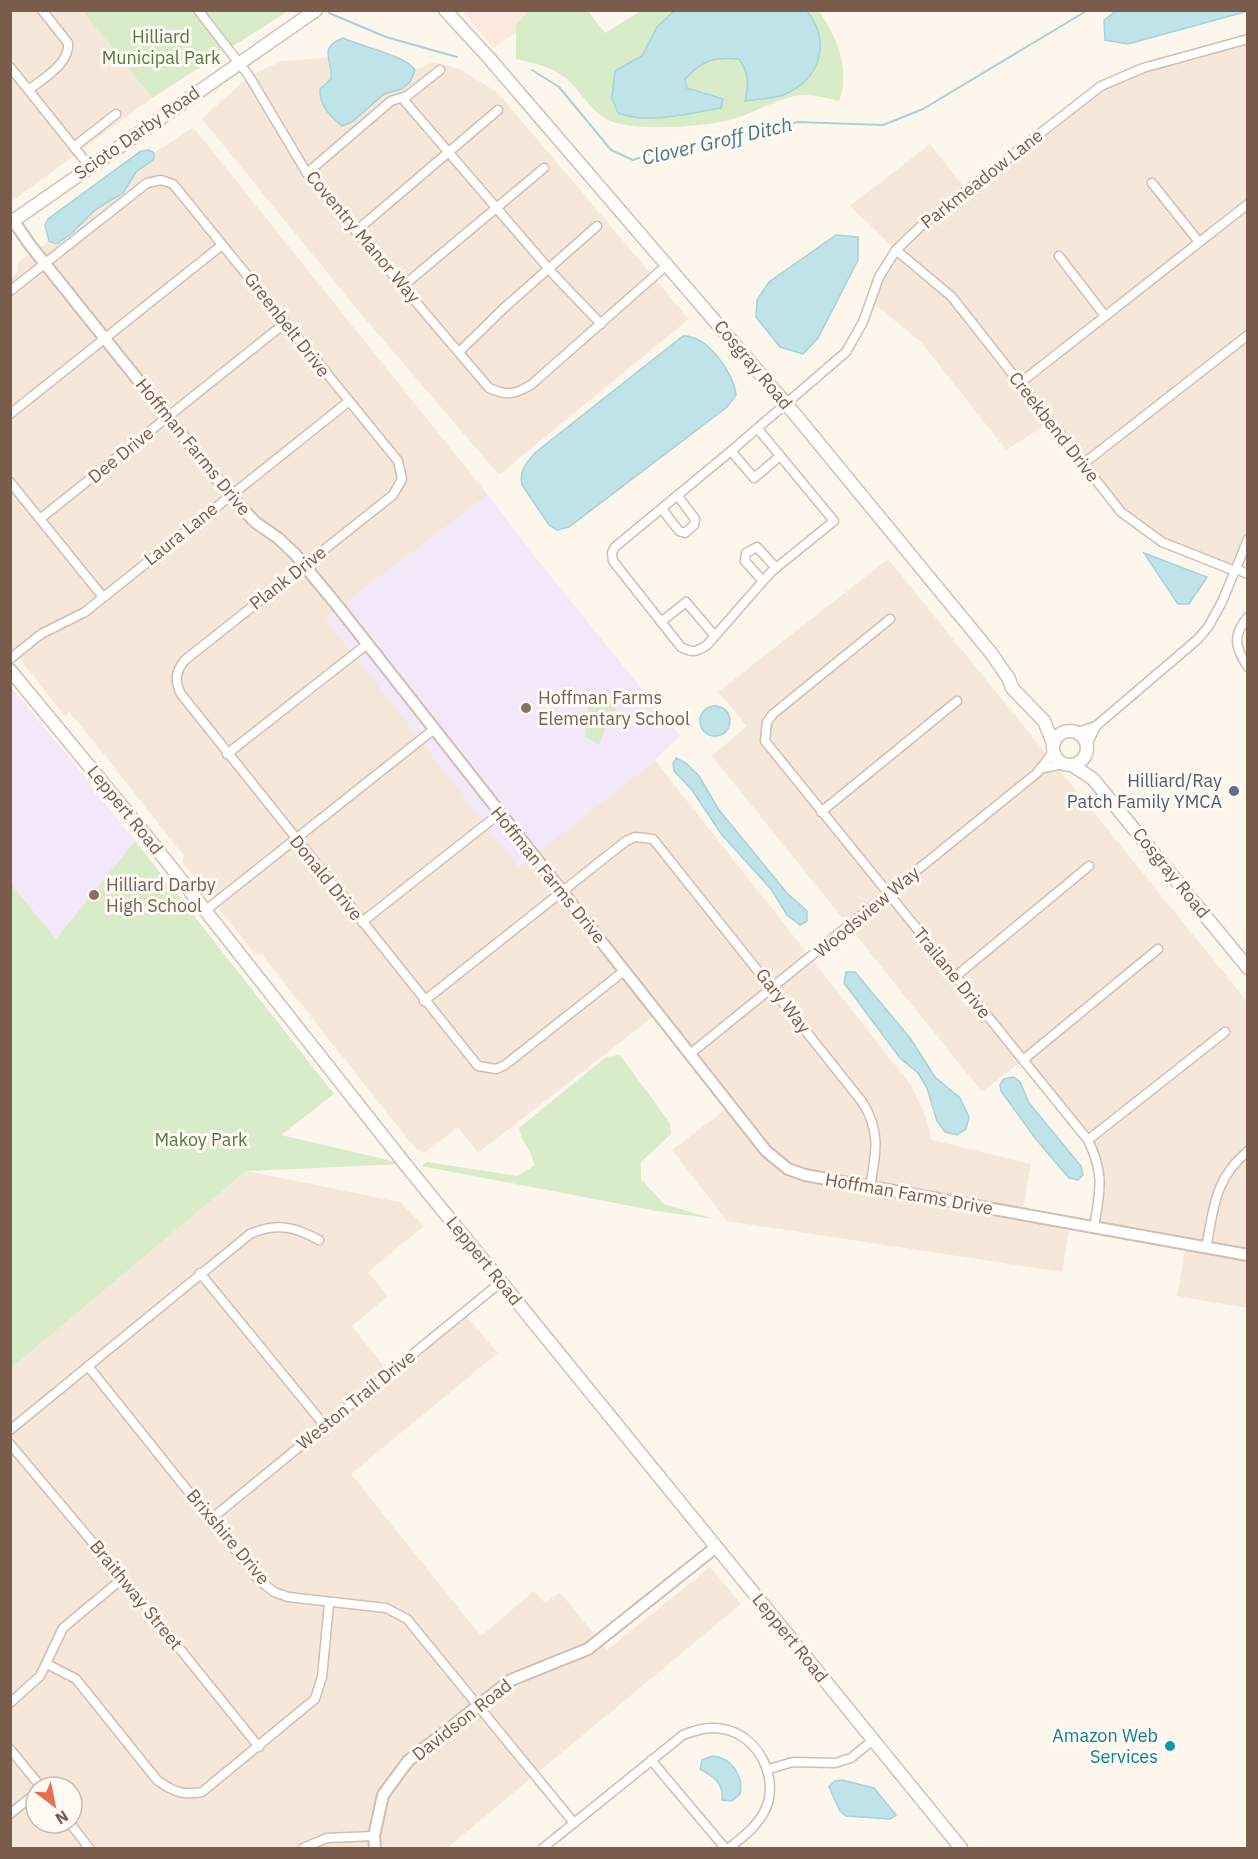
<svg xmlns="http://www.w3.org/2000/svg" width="1258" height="1859" viewBox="0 0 1258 1859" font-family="'IBM Plex Sans',sans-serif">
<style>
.residential{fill:#f5e8da;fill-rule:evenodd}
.commercial{fill:#fde8e0}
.education{fill:#f3e8fa}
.green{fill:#d8ecc9}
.water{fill:#bfe3e8;stroke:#a5d3da;stroke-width:1.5}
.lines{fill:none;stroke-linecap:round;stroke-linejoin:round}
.stream{stroke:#a5d3da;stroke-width:2}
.minor-casing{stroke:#d1beb0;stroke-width:11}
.tertiary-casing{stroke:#d1beb0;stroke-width:14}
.secondary-casing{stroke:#d6c0b0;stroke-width:15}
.minor{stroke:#fff;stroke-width:8}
.tertiary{stroke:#fff;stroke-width:10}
.secondary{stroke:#fff;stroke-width:12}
.education-dot{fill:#8d6e63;stroke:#fffaf3;stroke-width:2}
.service-dot{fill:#5c6f8a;stroke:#fffaf3;stroke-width:2}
.culture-dot{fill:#0f9aa8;stroke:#fffaf3;stroke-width:2}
.labels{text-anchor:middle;stroke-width:6;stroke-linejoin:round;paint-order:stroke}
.park-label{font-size:18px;fill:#537a41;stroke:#fffaf3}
.street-label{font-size:18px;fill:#7a5c4d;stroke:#fffaf3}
.education-label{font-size:18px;fill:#785e54;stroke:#fffaf3;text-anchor:start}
.service-label{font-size:18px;fill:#4e5e75;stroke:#fffaf3;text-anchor:end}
.culture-label{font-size:18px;fill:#0d838f;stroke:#fffaf3;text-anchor:end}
.water-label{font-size:20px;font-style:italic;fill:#437c86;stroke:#fffaf3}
</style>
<rect width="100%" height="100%" fill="#fdf6ec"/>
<g class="residential">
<path d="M11,11h72l69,87 -141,104z"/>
<path d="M1247,39l1,500 -13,32 -73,-29 -41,-30 -70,-90 -45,28 -85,-108 -50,-41 25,-51 -46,-44 80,-62 36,46 119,-93 58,-29z"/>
<path d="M327,58l5,10 -1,11 -11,10 32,33 32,-28 18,-5 8,-7 5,-12 18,-8 27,7 38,24 191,226 -190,156 -138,-161 -159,-195 47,-43 33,-15z"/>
<path d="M193,127l295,368 -162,123 28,37 179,201 122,-96 256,325 14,30 7,25 99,24 -9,50 48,9 -8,49 -335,-51 -55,-71 58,-44 -72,-93 -180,140 -20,-26 -34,26 -9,-5 -154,-194 -5,2 -74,-95 2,-5 -93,-118 -22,-26 -4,4 -54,-68 -1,-367 8,-11 -1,-7 32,-22 7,3 15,-10 24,-24 28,-17 13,-21 18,-13v-6z"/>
<path d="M888,559l359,442v307l-70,-12 9,-51 -92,-18 6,-37 -11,-50 -66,-80 -41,32 -270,-336 35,-30 -29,-34z"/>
<path d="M246,1171l154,31 24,24 -56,46 20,24 -36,30 37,47 74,-61 35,41 -147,121 130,162 53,-45 11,12 15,-11 47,58 103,-83 31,37 -294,244h-436l-1,-481zM36,1787h36v36h-36z"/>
</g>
<path class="commercial" d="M463,11h85l-55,37z"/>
<g class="education">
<path d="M488,495l48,63 144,178 -25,24 -136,108 -193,-250z"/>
<path d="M10,686l58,70 266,338 -323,-9z"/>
</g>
<g class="green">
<path d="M529,10l59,1 17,22 36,-22h178c18,27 32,58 20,90 -14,-3 -30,-8 -45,-5 -22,5 -42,18 -64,24 -30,7 -80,10 -109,4 -30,-5 -36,-32 -58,-48 -13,-10 -31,-13 -47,-17v-34z"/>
<path d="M83,11h205l-136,87z"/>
<path d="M595,693l14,1 1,7 6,5v5h-10l1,13 -8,21 -14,-9 4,-34 5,-1z"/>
<path d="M135,841l199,253 -53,41 124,29 -159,7 -235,197 -1,-485 46,56z"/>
<path d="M620,1055l50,68 1,11 -30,28v17l23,25 50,15 -57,-8 -236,-45 6,-4 91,14 16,-10c-1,-16 -13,-23 -15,-38l87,-71z"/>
</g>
<g class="water">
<path d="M674,11h133c25,32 13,69 -24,84 -11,4 -26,4 -38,6 4,-17 4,-28 -6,-42 -26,-2 -36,1 -54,20l2,9 36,11 -2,9c-32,5 -72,17 -103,5l-6,-15 3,-27 27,-15 15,-29z"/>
<path d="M1116,11l131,-1 1,1 -120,33 -23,-4 -1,-20z"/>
<path d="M343,38c19,9 62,17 72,32l-5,12 -8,7 -18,5 -32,28 -10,4c-12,-10 -23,-21 -22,-37l11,-10c2,-20 -14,-30 12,-41z"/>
<path d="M149,150l5,3v6l-18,13 -13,21 -28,17 -24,24 -15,10 -7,-3 -4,-16 3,-6 93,-68z"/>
<path d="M836,235l22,2v23l-40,78 -15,16 -23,-7 -24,-30 1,-17 12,-18z"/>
<path d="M683,336c24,-1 51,37 53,59l-9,12 -158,120 -12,3 -8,-5 -27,-40c-3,-15 4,-22 14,-33z"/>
<path d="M1144,553l63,24 -18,27h-11z"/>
<circle cx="715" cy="721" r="15"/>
<path d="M676,758l10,5 13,13 20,34 68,83 20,18v10l-7,4 -13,-10 -16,-26 -49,-54 -30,-45 -18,-19 -1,-7z"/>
<path d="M846,972h9l55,66 25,39 25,21 9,19 -3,12 -9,6 -12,-3 -8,-11 -10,-33 -9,-15 -18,-15 -50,-67 -6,-8z"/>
<path d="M1014,1077l6,5 9,21 52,63 2,9 -5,5 -9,-2 -34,-40 -34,-47 -1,-6 4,-6z"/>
<path d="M712,1756c19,1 32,20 28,38l-8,7 -10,-1c2,-17 -9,-24 -22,-31l2,-9z"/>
<path d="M842,1780l32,8 22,27 -6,4 -44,-3 -6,-5 -11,-24 6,-6z"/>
</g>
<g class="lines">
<g class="stream">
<path d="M329,13l57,24 71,20"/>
<path d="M532,70l27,17 52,63 22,10 32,-11 133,-27 85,3 40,-16 165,-99"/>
</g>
<defs>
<g id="minor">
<path d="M198,10l51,66 59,99 181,213c18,8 26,7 43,-4l136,-120"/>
<path d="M10,67l80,100"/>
<path d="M29,90c14,-12 41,-26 39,-47l-26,-33"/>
<path d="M402,98l152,177 47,49"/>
<path d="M75,146l41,-32"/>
<path d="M307,173l84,-72 16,-5 33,-26"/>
<path d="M1152,183l47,59"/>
<path d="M356,231l142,-121"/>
<path d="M896,250l56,47 169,215 41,30 73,29"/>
<path d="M1059,256l46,60"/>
<path d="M403,286l141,-118"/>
<path d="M10,291l137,-108 14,-3 12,4 225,277 4,18 -9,16 -208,165c-9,11 -11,20 -4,34l297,372 18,3 9,-4 119,-94"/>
<path d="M459,352l45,-44 93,-82"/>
<path d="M1020,383l228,-179"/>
<path d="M10,414l212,-169"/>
<path d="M758,429l76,92 -63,51 -64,73c-10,7 -15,8 -26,2l-68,-86 -1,-8 3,-6 116,-96 115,-99 17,-30 16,-45 17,-27 25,-24 180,-140 42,-18 105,-29"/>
<path d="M731,451l23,27 26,-22"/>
<path d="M1083,464l165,-129"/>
<path d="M10,482l93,115"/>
<path d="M662,509l17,22 6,2 9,-8 1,-6 -17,-23"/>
<path d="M40,519l245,-196"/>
<path d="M1236,569l12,5"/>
<path d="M763,581l-18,-20 1,-8 11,-6 19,21"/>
<path d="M1248,617c-16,18 -13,31 0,50"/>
<path d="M890,619l-117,95 -6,8 -2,19 323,399c17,35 12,51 6,87"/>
<path d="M661,622l25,-20 28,33"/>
<path d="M10,659l31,-25 44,-22 263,-210"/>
<path d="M1078,732l18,-6 102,-87 10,-12 14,-25 26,-63"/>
<path d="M1087,745l9,-19"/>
<path d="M227,754l139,-109"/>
<path d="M1044,768l19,-4"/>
<path d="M821,812l136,-111"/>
<path d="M206,910l227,-180"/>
<path d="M362,922l137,-108"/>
<path d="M955,977l134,-111"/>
<path d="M424,1001l202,-160 9,-4 18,2 210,264c18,30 13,50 7,84"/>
<path d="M690,1054l347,-281 16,-21"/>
<path d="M1023,1060l135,-111"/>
<path d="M1088,1140l137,-108"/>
<path d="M1206,1248c8,-40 8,-69 42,-97"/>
<path d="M200,1273l125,153"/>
<path d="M88,1366l172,215 14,11 14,5 98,11 21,11 167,204"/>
<path d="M10,1430l240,-196c27,-12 45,-7 69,6"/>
<path d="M10,1444l120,143 129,160"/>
<path d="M211,1519l290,-237"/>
<path d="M47,1664l29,15 81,101c15,11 26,16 45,12l113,-93 7,-22 7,-73"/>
<path d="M10,1703l30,-27 23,-48 60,-50"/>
<path d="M10,1749l31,38"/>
<path d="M651,1760l74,88"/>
<path d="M769,1769l24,-7 42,1 16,-5 22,-18"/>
<path d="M10,1814l26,-21"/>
<path d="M70,1823l19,25"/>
<path d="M303,1848l24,-10 47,-2"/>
<path d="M543,1848l140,-113c13,-5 26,-9 40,-6 35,6 56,48 43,79 -8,18 -22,28 -37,40"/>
</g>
<g id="tertiary">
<path d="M13,220l17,25 200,250 25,27 23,16 17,16 45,55 426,542 22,18 17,6 443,80"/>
<path d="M375,1848l-1,-12 9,-41 25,-34 103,-81 77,-31 128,-102"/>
</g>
<g id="secondary">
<path d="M445,10l44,48 309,360 193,235 18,26 3,9 32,33 9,22"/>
<path d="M10,223l306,-213"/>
<path d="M10,670l135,164 260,330 556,684"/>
<circle cx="1070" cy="748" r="17"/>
<path d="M1072,765l21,14 155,189"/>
</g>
</defs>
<use href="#minor" class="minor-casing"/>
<use href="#tertiary" class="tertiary-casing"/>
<use href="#secondary" class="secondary-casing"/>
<use href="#minor" class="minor"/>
<use href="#tertiary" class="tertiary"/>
<use href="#secondary" class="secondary"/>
</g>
<g class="education-dot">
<circle cx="526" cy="708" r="6"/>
<circle cx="94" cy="895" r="6"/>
</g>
<circle class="service-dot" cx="1234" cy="791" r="6"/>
<circle class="culture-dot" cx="1170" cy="1746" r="6"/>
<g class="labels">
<g class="park-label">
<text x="161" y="43">Hilliard<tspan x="161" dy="21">Municipal Park</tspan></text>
<text x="201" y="1146">Makoy Park</text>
</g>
<g class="street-label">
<text transform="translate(137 133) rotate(-35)" y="6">Scioto Darby Road</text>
<text transform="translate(982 179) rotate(-38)" y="6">Parkmeadow Lane</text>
<text transform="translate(363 237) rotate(50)" y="6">Coventry Manor Way</text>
<text transform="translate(287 325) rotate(52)" y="6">Greenbelt Drive</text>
<text transform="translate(753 365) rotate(50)" y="6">Cosgray Road</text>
<text transform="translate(1054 427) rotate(52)" y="6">Creekbend Drive</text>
<text transform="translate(193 447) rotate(51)" y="6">Hoffman Farms Drive</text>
<text transform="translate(121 455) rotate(-39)" y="6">Dee Drive</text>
<text transform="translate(181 534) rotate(-39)" y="6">Laura Lane</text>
<text transform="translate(288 578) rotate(-38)" y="6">Plank Drive</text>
<text transform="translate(125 810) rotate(51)" y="6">Leppert Road</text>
<text transform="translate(1171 873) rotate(51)" y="6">Cosgray Road</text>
<text transform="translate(548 875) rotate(51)" y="6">Hoffman Farms Drive</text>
<text transform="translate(326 878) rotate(51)" y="6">Donald Drive</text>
<text transform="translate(867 912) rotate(-40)" y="6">Woodsview Way</text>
<text transform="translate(952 973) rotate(51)" y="6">Trailane Drive</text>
<text transform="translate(783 1001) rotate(52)" y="6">Gary Way</text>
<text transform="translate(909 1194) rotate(10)" y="6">Hoffman Farms Drive</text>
<text transform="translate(484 1261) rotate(51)" y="6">Leppert Road</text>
<text transform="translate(356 1400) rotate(-39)" y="6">Weston Trail Drive</text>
<text transform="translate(228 1537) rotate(50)" y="6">Brixshire Drive</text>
<text transform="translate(136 1595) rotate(51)" y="6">Braithway Street</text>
<text transform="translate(790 1638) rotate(51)" y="6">Leppert Road</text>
<text transform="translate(462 1720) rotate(-38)" y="6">Davidson Road</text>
</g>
<g class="education-label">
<text x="538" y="704">Hoffman Farms<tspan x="538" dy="21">Elementary School</tspan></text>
<text x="106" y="891">Hilliard Darby<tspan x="106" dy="21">High School</tspan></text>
</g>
<g class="service-label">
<text x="1222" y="787">Hilliard/Ray<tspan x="1222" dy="21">Patch Family YMCA</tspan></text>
</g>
<g class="culture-label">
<text x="1158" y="1742">Amazon Web<tspan x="1158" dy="21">Services</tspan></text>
</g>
<g class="water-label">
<text transform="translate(717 141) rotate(-13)" y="7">Clover Groff Ditch</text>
</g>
</g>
<rect width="1258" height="1859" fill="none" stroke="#7a5c4d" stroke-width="24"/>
<g transform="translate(54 1805) rotate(148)"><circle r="28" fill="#fffaf3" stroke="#cabbb1" stroke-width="1.5"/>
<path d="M0-4.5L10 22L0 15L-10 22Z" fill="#e76f51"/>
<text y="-9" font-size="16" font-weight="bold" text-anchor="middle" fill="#7a5c4d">N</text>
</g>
</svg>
